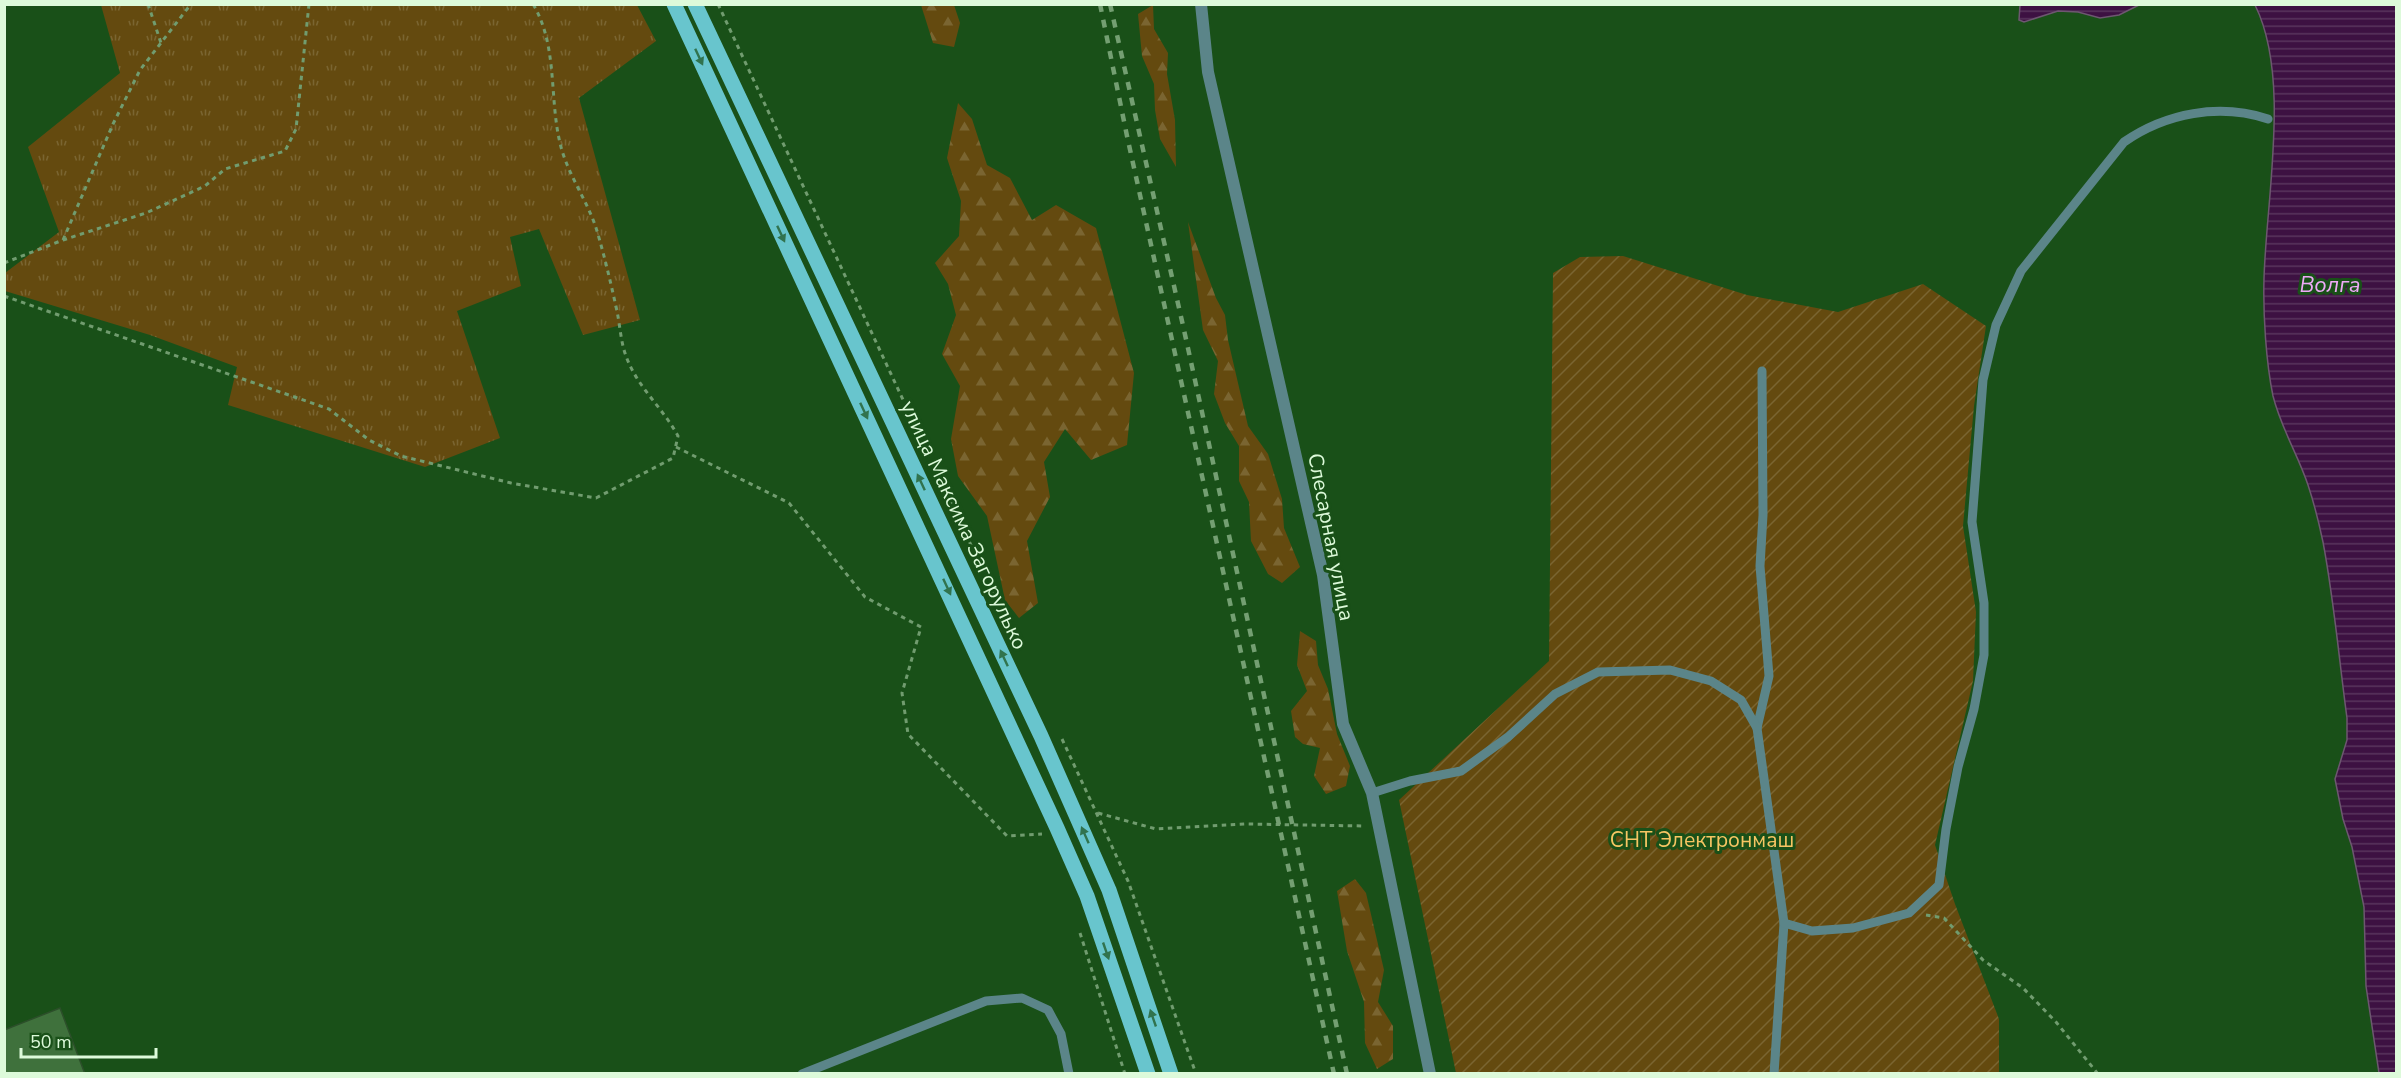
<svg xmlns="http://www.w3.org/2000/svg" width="2401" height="1078" viewBox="0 0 2401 1078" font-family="'Nunito Sans',sans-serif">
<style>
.grass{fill:url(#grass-tufts)}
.forest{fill:url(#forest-firs)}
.garden{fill:url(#garden-furrows)}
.water{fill:url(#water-rules);stroke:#6d5770;stroke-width:1.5}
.building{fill:#3f713c;stroke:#2c4f2a;stroke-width:1.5}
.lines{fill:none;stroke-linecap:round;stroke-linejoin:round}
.path{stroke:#719c6f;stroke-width:3;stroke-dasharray:4.5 4.5;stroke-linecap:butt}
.lane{stroke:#5b8589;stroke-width:9}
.street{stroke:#5b8589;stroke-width:12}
.primary{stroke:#68c5cd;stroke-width:15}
.rail{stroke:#749f72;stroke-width:4.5;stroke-dasharray:8 8;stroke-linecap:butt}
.oneway{fill:#31734e}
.labels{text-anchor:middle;stroke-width:6;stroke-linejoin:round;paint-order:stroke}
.street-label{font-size:21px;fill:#ddfada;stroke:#195018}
.park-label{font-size:21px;fill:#f6c563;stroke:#195018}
.water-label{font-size:22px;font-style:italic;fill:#eeaaf7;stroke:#195018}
</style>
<defs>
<pattern id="grass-tufts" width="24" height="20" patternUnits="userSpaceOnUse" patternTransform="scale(1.5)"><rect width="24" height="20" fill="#644a0f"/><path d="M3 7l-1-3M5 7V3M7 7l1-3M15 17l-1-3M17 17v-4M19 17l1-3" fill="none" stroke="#7a6531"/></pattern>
<pattern id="forest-firs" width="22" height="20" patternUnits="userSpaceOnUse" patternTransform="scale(1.5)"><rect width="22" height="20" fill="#644a0f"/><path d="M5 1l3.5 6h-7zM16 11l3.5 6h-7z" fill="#7a6531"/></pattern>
<pattern id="garden-furrows" width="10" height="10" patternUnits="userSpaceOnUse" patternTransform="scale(1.5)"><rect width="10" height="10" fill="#644a0f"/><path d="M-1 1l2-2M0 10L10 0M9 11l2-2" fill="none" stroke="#7a6531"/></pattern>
<pattern id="water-rules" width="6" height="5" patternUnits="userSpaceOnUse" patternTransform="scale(1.5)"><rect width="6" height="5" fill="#3d1142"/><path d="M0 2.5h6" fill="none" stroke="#59355d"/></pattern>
</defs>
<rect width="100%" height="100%" fill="#195018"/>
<path class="grass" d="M101,5h536l19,36 -77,57 61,222 -57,15 -44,-106 -29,8 11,49 -64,25 43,127 -75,29 -197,-62 9,-38 -87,-32 -145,-44v-18l54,-41 -31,-85 92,-74z"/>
<g class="forest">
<path d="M921,5h33l6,18 -6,24 -21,-4z"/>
<path d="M1153,5l1,24 14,24 -1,21 8,46 1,47 -16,-28 -5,-29 -1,-26 -12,-28 -4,-42z"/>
<path d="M958,103l14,16 15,46 23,13 22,42 24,-15 40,23 38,145 -7,72 -36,15 -26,-31 -21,33 6,35 -23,44 11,62 -19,15 -14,-18 -18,-84 -29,-40 -7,-37 9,-53 -18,-32 14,-39 -8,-31 -13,-21 24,-27 2,-35 -14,-43z"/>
<path d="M1188,222l28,76 9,17 3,25 20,86 20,28 14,45 2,29 16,39 -18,16 -14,-9 -17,-33 -2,-39 -10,-21v-35l-14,-23 -11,-29 4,-33 -15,-31z"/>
<path d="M1300,631l16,10 2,24 10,24 9,45 13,32 -4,20 -20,8 -12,-18 6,-28 -17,-4 -8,-7 -4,-26 16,-20 -10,-26z"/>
<path d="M1355,879l11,14 18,77 -6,32 15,24v33l-16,10 -12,-26 -1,-41 -17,-51 -10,-60z"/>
</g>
<path class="garden" d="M1623,256l124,39 91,17 85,-28 63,42 -12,80 -11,120 13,86 -3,69 -38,164 20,59 44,115v54h-543l-57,-273 150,-139 4,-388 27,-16z"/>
<g class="water">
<path d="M2020,5v-1l119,1 -20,10 -19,3 -22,-6 -20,-1 -34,11 -5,-2z"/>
<path d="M2255,5h141v1068h-17l-13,-87 -2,-79 -12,-60 -9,-28 -8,-40 12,-39v-22c-8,-59 -13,-118 -24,-176 -4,-19 -9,-39 -15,-57 -10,-30 -27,-57 -35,-89 -7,-34 -10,-82 -9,-117 2,-80 27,-202 -9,-274z"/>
</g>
<path class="building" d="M60,1008l25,66h-81v-44z"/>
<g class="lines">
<g class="path">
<path d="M148,4l13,39"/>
<path d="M718,4l295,631"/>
<path d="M63,240l50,-116 27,-54 51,-66"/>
<path d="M4,263l59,-23 83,-27 59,-27 20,-17 60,-18 11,-22 13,-125"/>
<path d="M4,296l325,113 40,31 32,16 110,27 85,15 77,-40 5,-22c-15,-28 -41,-49 -52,-80 -5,-13 -6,-30 -9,-45 -6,-27 -12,-53 -20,-80 -9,-30 -30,-57 -37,-88 -11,-46 -2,-97 -27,-139"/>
<path d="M676,447l113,56 76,94 56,30 -19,66 6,41 99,102 35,-2"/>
<path d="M1062,739l66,142 68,193"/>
<path d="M1098,813l58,16 90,-5 119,2"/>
<path d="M1926,915l18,3 39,42 40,28 33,34 42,52"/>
<path d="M1080,933l45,141"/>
</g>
<g class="lane">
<path d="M1757,728l12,-52 -9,-110 3,-51 -1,-144"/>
<path d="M1372,793l38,-12 51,-10 47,-34 47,-43 43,-22 72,-2 41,11 30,19 16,28 27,195 -10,151"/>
<path d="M1784,923l28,8 41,-3 56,-15 30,-28 7,-56 12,-62 16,-58 10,-54v-52l-12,-81 11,-142 13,-55 25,-54 103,-129c42,-29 95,-39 144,-23"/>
<path d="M802,1074l184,-73 36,-3 26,12 13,24 8,40"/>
</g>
<path class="street" d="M1201,4l7,68 115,503 20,149 29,69 58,281"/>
<g class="primary">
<path d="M674,4l383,824 30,68 61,178"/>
<path d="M695,4l346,732 68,154 62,184"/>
</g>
<g class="rail">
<path d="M1100,4l27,132 207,938"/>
<path d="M1110,4l74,326 163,744"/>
</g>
</g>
<defs><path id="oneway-solid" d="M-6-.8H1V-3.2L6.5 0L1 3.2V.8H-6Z" transform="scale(1.5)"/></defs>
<g class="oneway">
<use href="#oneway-solid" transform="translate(699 57) rotate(65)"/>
<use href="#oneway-solid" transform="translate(781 234) rotate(65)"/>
<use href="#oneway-solid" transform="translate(864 411) rotate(65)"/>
<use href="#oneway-solid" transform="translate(921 482) rotate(-115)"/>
<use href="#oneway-solid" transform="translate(947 587) rotate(65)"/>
<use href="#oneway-solid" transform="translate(1004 658) rotate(-115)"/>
<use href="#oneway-solid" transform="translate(1085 835) rotate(-114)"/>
<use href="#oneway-solid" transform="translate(1106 951) rotate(71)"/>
<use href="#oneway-solid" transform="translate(1153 1018) rotate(-109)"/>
</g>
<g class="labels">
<g class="street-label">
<text transform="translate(964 525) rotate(65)" y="7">улица Максима Загорулько</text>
<text transform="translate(1331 537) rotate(79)" y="7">Слесарная улица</text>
</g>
<g class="park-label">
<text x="1702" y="847">СНТ Электронмаш</text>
</g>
<g class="water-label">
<text x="2330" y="292">Волга</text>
</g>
</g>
<rect width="2401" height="1078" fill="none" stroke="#ddfada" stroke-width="12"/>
<path d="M21 1048v9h135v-9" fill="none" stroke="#ddfada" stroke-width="3"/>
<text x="30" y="1048" font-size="18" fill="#ddfada" stroke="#195018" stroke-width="4.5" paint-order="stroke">50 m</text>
</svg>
